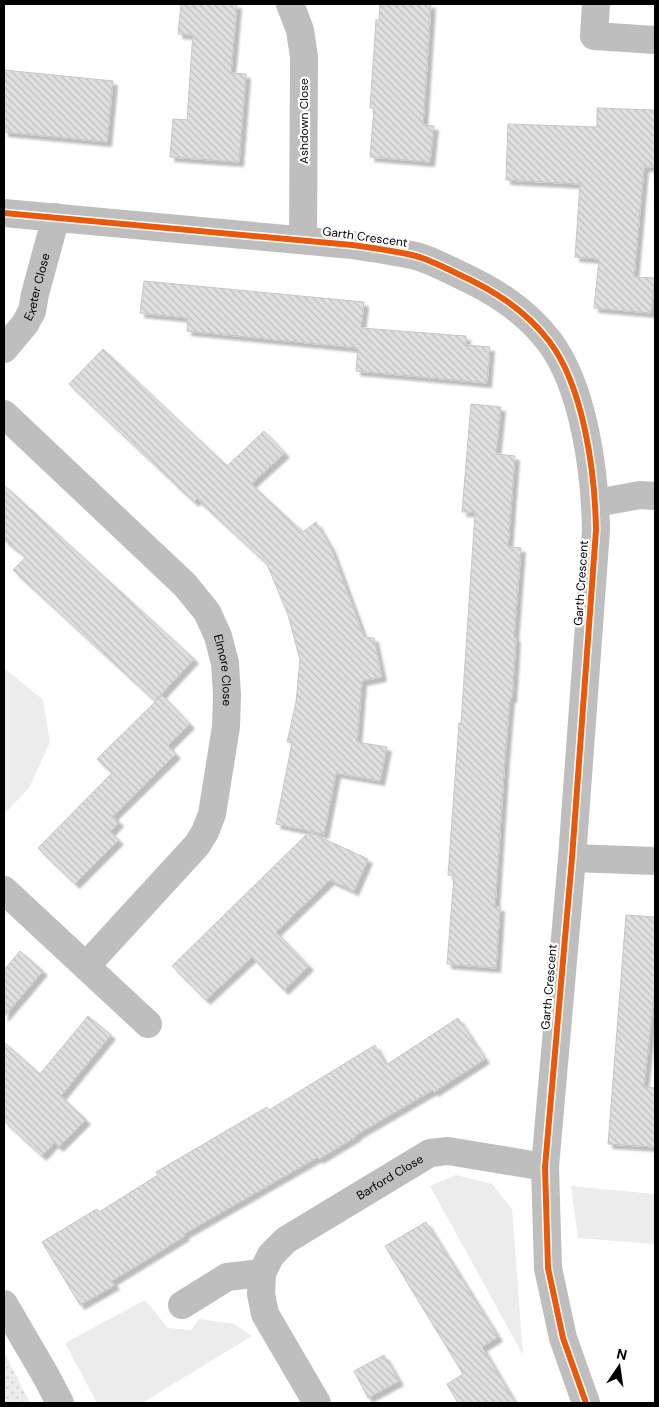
<svg xmlns="http://www.w3.org/2000/svg" width="659" height="1407" viewBox="0 0 659 1407" font-family="'DM Sans',sans-serif">
<style>
.green{fill:#ececec}
.park{fill:url(#park-dots)}
.building{fill:url(#building-back-hatch);stroke:#c7c7c7;filter:url(#shadow)}
.lines{fill:none;stroke-linecap:round;stroke-linejoin:round}
.minor{stroke:#bebebe;stroke-width:28}
.cycleway-casing{stroke:#fff;stroke-width:9}
.cycleway{stroke:#e8590c;stroke-width:6}
.labels{text-anchor:middle;stroke-width:4.5;stroke-linejoin:round;paint-order:stroke}
.street-label{font-size:12px;fill:#000;stroke:#fff}
</style>
<defs>
<pattern id="park-dots" width="8" height="8" patternUnits="userSpaceOnUse" patternTransform="scale(1.25)"><rect width="8" height="8" fill="#ececec"/><path d="M2 2h.1M6 6h.1" fill="none" stroke="#c9c9c9" stroke-width="1.8" stroke-linecap="round"/></pattern>
<pattern id="building-back-hatch" width="6" height="6" patternUnits="userSpaceOnUse" patternTransform="scale(1.25)"><rect width="6" height="6" fill="#dfdfdf"/><path d="M-1 5l2 2M0 0l6 6M5-1l2 2" fill="none" stroke="#bebebe"/></pattern>
<filter id="shadow"><feDropShadow dx="4.5" dy="4.5" stdDeviation="1" flood-color="#0004"/></filter>
</defs>
<rect width="100%" height="100%" fill="#fff"/>
<g class="green">
<path d="M4,668l39,32 7,42 -21,46 -25,26z"/>
<path d="M456,1175l36,9 20,25 11,146 -93,-169z"/>
<path d="M571,1186l84,8v50l-77,-6z"/>
<path d="M145,1300l23,28 23,2 8,-11 35,5 18,12 -110,67h-45l-32,-60z"/>
</g>
<path class="park" d="M4,1352l26,51h-26z"/>
<g class="building">
<path d="M181,4h56l-6,69 15,1 -7,88 -69,-5 3,-38 14,1 5,-74 1,-11 -15,-1z"/>
<path d="M380,4h51l-8,121 11,1 -4,36 -60,-5 4,-49h-4l6,-88h3z"/>
<path d="M4,70l109,11 -6,61 -103,-10z"/>
<path d="M597,108l58,2v57h-11l-10,110 21,1 -4,35 -57,-5 5,-49 -24,-2 5,-73 -74,-4 2,-56 89,3z"/>
<path d="M144,281l220,21 -3,26 105,8v9l24,2 -3,36 -131,-12 2,-23 -171,-17 1,-13 -48,-5z"/>
<path d="M103,349l124,117 37,-35 21,22 -34,31 52,48 13,-10 15,26 33,89 10,1 8,39 -20,4 -5,61 30,5 -7,34 -44,-8 -12,61 -48,-10 16,-81 -5,-1 9,-40 4,-42 -12,-45 -21,-51 -70,-65 -3,3 -125,-118z"/>
<path d="M471,404l30,3 -5,47 19,2 -7,91 13,1 -7,90h2l-2,31 -2,29h-2l-5,59 -10,150h5l-4,61 -49,-4 7,-88 -6,-1 11,-152h2l14,-211h-13z"/>
<path d="M4,485l190,174 -39,42 -142,-131 13,-13 -22,-17z"/>
<path d="M162,695l28,29 -22,22 8,8 -63,62 6,6 -9,10 9,8 -44,44 -37,-36 74,-75 -15,-14z"/>
<path d="M309,832l59,27 -14,32 -24,-11 -54,52 33,34 -25,24 -32,-33 -46,43 -34,-34z"/>
<path d="M626,915l29,2v68l-11,102 11,1v59l-47,-3z"/>
<path d="M20,951l23,20 -39,46v-47z"/>
<path d="M88,1016l23,19 -50,61 25,24 -27,27 -5,-4 -12,13 -38,-35v-79l36,32z"/>
<path d="M458,1018l27,41 -51,33 -1,-2 -77,45 1,1 -38,23 -1,-2 -134,77 1,2 -73,45 3,4 -35,20 -38,-63 55,-33 2,3 59,-37 -2,-3 111,-65 2,3 106,-65 11,20z"/>
<path d="M426,1222l72,115 -16,10 33,56h-57l-11,-19 16,-10 -78,-128z"/>
<path d="M384,1355l15,26 -31,17 -14,-27z"/>
</g>
<g class="lines">
<g class="minor">
<path d="M290,4l10,26 4,27 -1,183"/>
<path d="M596,4l-2,32 61,4"/>
<path d="M4,213l348,32c21,3 43,6 64,11 14,4 28,11 42,18 35,16 66,35 91,67 35,46 46,132 47,189l-24,328 -27,309 3,101 15,70 23,65"/>
<path id="s1" d="M4,349l21,-25 7,-13 3,-17 21,-77"/>
<path id="s2" d="M4,414l181,171 22,27 11,24 7,27 2,32 -1,32 -14,87 -7,18 -8,13 -111,121"/>
<path d="M596,503l44,-8 15,1"/>
<path d="M572,858l83,3"/>
<path d="M4,890l144,134"/>
<path d="M262,1273l-1,21 4,20 52,89"/>
<path d="M4,1304l42,72 14,27"/>
<path id="s3" d="M182,1305l45,-28 35,-4 9,-18 15,-15 144,-87 18,-2 97,16"/>
</g>
<defs>
<path id="cycleway" d="M4,213l348,32c21,3 43,6 64,11 14,4 28,11 42,18 35,16 66,35 91,67 35,46 46,132 47,189l-24,328 -27,309 3,101 15,70 23,65"/>
</defs>
<use href="#cycleway" class="cycleway-casing"/>
<use href="#cycleway" class="cycleway"/>
</g>
<g class="labels">
<g class="street-label">
<text transform="translate(304 121) rotate(-90)" y="4">Ashdown Close</text>
<text transform="translate(365 237) rotate(8)" y="4">Garth Crescent</text>
<text dy="4" stroke="none"><textPath href="#s1" startOffset="72">Exeter Close</textPath></text>
<text transform="translate(581 583) rotate(-86)" y="4">Garth Crescent</text>
<text dy="4" stroke="none"><textPath href="#s2" startOffset="345">Elmore Close</textPath></text>
<text transform="translate(549 987) rotate(-85)" y="4">Garth Crescent</text>
<text dy="4" stroke="none"><textPath href="#s3" startOffset="251">Barford Close</textPath></text>
</g>
</g>
<rect width="659" height="1407" fill="none" stroke="#000000" stroke-width="10"/>
<g transform="translate(619 1367) rotate(13)" stroke="#ffffff" stroke-width="4" paint-order="stroke">
<path d="M0-4L9 19L0 12L-9 19Z" fill="#000000"/>
<text y="-8" font-size="14" font-weight="bold" text-anchor="middle" fill="#000000">N</text>
</g>
</svg>
